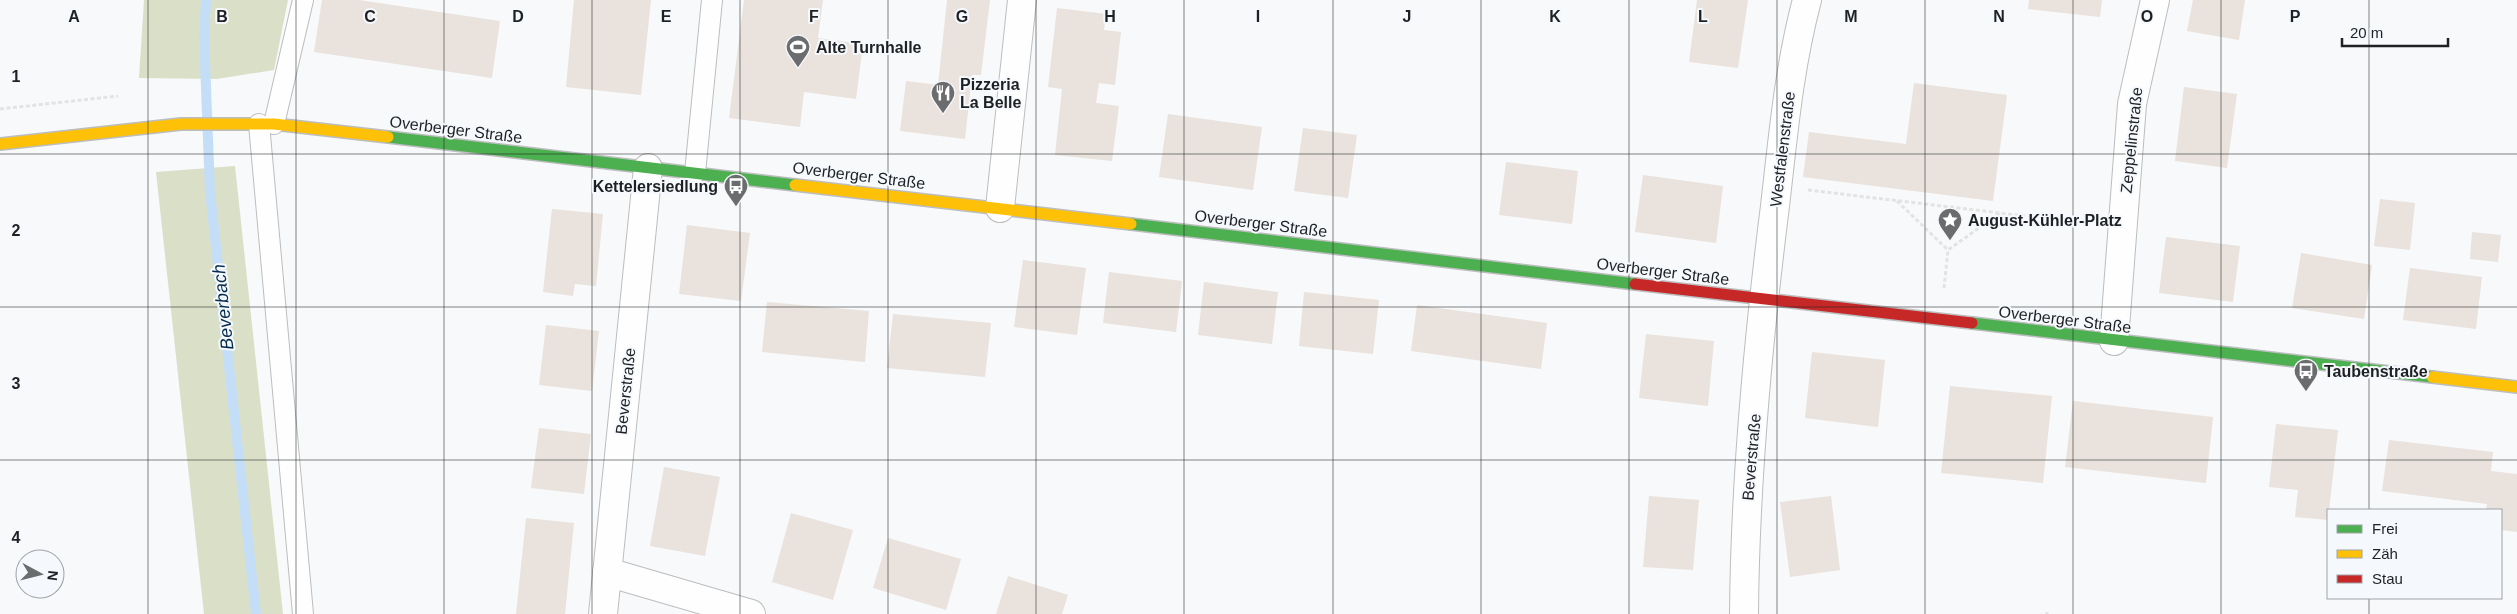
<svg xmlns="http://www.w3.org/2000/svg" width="2517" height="614" viewBox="0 0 2517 614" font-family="Arial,sans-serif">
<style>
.green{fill:#dae0c8}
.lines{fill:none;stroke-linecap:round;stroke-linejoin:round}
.stream{stroke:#c4def8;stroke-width:10}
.building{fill:#e9e2dd}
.lane-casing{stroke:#bcbdbe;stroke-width:22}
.street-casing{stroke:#bcbdbe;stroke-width:30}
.fast-casing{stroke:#bcbdbe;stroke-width:14}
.slow-casing{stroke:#bcbdbe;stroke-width:14}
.jam-casing{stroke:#bcbdbe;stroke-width:14}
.path{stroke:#e3e3e4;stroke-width:3;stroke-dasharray:4 2.5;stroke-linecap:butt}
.lane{stroke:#fefefe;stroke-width:20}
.street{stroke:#fefefe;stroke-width:28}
.fast{stroke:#4caf50;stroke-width:11}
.slow{stroke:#ffc107;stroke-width:11}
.jam{stroke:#c62828;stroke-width:11}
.grid{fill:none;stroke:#1f2022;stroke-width:1;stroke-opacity:0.55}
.labels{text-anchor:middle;stroke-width:4;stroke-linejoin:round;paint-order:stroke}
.poi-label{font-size:16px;font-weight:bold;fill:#1f2022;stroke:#f5f9fd;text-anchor:start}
.street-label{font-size:16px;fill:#1f2022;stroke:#f5f9fd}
.water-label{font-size:18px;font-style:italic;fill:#042b4d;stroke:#f5f9fd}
.grid-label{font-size:16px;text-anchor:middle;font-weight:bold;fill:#1f2022;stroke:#f5f9fd;stroke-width:4;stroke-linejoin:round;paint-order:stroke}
</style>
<rect width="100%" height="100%" fill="#f7f9fb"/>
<g class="green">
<path d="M144,0h144l-14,70 -57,9 -78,-1z"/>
<path d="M235,166l48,448h-79l-48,-442z"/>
</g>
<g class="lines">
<path class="stream" d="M206,0l-2,36 6,156 46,422"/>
</g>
<g class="building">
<path d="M322,0h37l141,21 -8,57 -178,-26z"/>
<path d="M574,0h77l-10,95 -75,-8z"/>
<path d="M744,0h79l-5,38 45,6 -7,55 -52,-7 -4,35 -71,-9z"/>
<path d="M947,0h43l-9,75h-9l-7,64 -65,-8 6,-50 32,4z"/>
<path d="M1697,0h51l-10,68 -49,-6z"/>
<path d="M2029,0h73l-2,17 -72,-8z"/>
<path d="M2193,0h52l-6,40 -52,-9z"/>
<path d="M1057,8l49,6 -2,16 17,2 -6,53 -16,-2 -3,20 23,3 -7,55 -57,-6 7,-66 -14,-2z"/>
<path d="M1914,83l93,12 -14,106 -190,-24 6,-45 97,12z"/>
<path d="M2184,87l53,7 -10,74 -52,-7z"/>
<path d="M1168,114l94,13 -9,63 -94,-13z"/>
<path d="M1303,128l54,7 -9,63 -54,-7z"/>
<path d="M1506,162l72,9 -6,53 -73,-9z"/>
<path d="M1643,175l80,11 -7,57 -81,-11z"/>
<path d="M2380,199l35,4 -5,47 -36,-4z"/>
<path d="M552,209l51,5 -7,72 -21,-2 -2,12 -30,-4z"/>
<path d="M687,225l63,8 -9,68 -62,-7z"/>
<path d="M2472,232l29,3 -3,27 -28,-3z"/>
<path d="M2166,237l74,9 -7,56 -74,-9z"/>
<path d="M2301,253l71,12 -8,54 -72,-11z"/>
<path d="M1023,260l63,8 -9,67 -63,-8z"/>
<path d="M2410,268l72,9 -6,52 -73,-9z"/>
<path d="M1109,272l73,9 -6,51 -73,-9z"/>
<path d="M1204,282l74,10 -6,52 -74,-9z"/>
<path d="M1304,292l75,8 -6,54 -74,-8z"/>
<path d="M767,302l102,9 -4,51 -103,-10z"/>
<path d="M1417,305l130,18 -6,46 -130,-18z"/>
<path d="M893,314l98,9 -6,54 -98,-9z"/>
<path d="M546,325l53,6 -7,60 -53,-6z"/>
<path d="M1646,334l68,7 -6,65 -69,-8z"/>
<path d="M1812,352l73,8 -7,67 -73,-9z"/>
<path d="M1950,386l102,10 -9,87 -102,-10z"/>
<path d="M2073,401l140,16 -7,66 -141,-16z"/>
<path d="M2276,424l62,6 -10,90 -33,-3 3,-27 -29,-3z"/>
<path d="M539,428l52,6 -7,60 -53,-6z"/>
<path d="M2389,440l104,12 -2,19 26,3v58l-16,-2v-20h-15l1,-6 -105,-13z"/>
<path d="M664,467l56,10 -15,79 -55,-10z"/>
<path d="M1649,496l50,4 -6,70 -50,-3z"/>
<path d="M1831,496l9,74 -50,7 -10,-75z"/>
<path d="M791,513l62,17 -20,70 -61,-18z"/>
<path d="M526,518l48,5 -9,91h-49z"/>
<path d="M888,538l73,21 -15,51 -73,-22z"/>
<path d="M1008,576l60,19 -6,19h-66z"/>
</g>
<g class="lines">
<defs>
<g id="lane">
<path d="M259,124l44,490"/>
<path d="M274,124l29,-124"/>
<path d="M695,173l17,-173"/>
</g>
<g id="street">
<path d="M1000,208l22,-208"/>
<path d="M2114,341l18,-237 23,-104"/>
<path d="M607,572l144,42"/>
<path d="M603,614l45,-446"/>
<path d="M1744,614c1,-136 14,-273 31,-408 8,-69 14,-139 32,-206"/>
</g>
<g id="fast">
<path d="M388,137l407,48"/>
<path d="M1131,224l504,60"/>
<path d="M1972,323l460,54"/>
</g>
<g id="slow">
<path d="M0,144l181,-20h93l114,13"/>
<path d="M795,185l336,39"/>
<path d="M2432,377l85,10"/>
</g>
<path id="jam" d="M1635,284l337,39"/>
</defs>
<use href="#lane" class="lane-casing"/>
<use href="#street" class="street-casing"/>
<use href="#fast" class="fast-casing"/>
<use href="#slow" class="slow-casing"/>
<use href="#jam" class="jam-casing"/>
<g class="path">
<path d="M0,109l118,-13"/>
<path d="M1808,190l284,34"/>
<path d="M1897,201l51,49 52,-37"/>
<path d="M1944,288l4,-38"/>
<path d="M2047,612v2"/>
</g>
<use href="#lane" class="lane"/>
<use href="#street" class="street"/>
<use href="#fast" class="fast"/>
<use href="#slow" class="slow"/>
<use href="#jam" class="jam"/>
</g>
<path class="grid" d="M148,0v614M296,0v614M444,0v614M592,0v614M740,0v614M888,0v614M1036,0v614M1184,0v614M1333,0v614M1481,0v614M1629,0v614M1777,0v614M1925,0v614M2073,0v614M2221,0v614M2369,0v510M0,154h2517M0,307h2517M0,460h2517M2369,598v16"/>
<defs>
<symbol id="stadium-pin" viewBox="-11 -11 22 30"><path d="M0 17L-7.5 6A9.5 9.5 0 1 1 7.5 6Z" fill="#6b6c6e" stroke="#f5f9fd"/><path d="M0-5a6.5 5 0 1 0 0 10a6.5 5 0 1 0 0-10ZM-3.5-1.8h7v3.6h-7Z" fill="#fff"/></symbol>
<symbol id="restaurant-pin" viewBox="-11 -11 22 30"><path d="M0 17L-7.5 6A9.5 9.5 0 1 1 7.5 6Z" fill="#6b6c6e" stroke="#f5f9fd"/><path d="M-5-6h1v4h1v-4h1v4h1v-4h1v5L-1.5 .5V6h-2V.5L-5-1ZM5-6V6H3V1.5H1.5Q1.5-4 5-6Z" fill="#fff"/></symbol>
<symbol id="bus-pin" viewBox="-11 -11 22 30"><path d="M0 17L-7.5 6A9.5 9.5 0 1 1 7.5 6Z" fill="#6b6c6e" stroke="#f5f9fd"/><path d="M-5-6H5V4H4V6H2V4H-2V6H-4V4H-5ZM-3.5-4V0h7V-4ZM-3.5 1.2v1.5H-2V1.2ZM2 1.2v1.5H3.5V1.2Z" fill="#fff"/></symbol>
<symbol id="sight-pin" viewBox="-11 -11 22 30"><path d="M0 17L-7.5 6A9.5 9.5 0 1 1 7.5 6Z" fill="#6b6c6e" stroke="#f5f9fd"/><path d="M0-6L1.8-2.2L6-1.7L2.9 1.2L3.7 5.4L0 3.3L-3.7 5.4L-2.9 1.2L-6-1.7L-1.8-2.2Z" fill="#fff"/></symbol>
</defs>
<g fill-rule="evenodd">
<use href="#stadium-pin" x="784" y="33" width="28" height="38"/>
<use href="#restaurant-pin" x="929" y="79" width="28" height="38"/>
<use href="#bus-pin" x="722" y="172" width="28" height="38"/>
<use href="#sight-pin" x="1936" y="206" width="28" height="38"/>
<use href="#bus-pin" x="2292" y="357" width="28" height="38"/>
</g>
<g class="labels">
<g class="poi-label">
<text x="816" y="53">Alte Turnhalle</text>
<text x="960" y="90">Pizzeria<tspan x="960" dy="18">La Belle</tspan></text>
<text x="718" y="192" text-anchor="end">Kettelersiedlung</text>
<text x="1968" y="226">August-Kühler-Platz</text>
<text x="2324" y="377">Taubenstraße</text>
</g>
<g class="street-label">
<text transform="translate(456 129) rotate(7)" y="6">Overberger Straße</text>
<text transform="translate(2131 140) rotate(-84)" y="6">Zeppelinstraße</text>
<text transform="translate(1782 149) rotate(-83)" y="6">Westfalenstraße</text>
<text transform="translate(859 175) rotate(7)" y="6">Overberger Straße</text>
<text transform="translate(1261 223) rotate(7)" y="6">Overberger Straße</text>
<text transform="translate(1663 271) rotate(7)" y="6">Overberger Straße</text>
<text transform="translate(2065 319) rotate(7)" y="6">Overberger Straße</text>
<text transform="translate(625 391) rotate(-84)" y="6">Beverstraße</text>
<text transform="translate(1751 457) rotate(-85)" y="6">Beverstraße</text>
</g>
<g class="water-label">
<text transform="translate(223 307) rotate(-96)" y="6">Beverbach</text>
</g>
</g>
<g class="grid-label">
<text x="74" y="22">A</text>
<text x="222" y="22">B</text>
<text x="370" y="22">C</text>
<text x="518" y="22">D</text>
<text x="666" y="22">E</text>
<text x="814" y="22">F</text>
<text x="962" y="22">G</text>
<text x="1110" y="22">H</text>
<text x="1258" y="22">I</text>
<text x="1407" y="22">J</text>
<text x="1555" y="22">K</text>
<text x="1703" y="22">L</text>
<text x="1851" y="22">M</text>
<text x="1999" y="22">N</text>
<text x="2147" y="22">O</text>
<text x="2295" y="22">P</text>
<text x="16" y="82">1</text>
<text x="16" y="236">2</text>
<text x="16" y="389">3</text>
<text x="16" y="543">4</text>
</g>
<rect x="2327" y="509" width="175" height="90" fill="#f5f9fd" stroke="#9fa2a5"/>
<rect x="2337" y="525" width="25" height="8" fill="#4caf50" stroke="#9fa2a5"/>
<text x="2372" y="534" font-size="15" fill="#1f2022">Frei</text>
<rect x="2337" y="550" width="25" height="8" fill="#ffc107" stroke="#9fa2a5"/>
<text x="2372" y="559" font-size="15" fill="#1f2022">Zäh</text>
<rect x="2337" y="575" width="25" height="8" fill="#c62828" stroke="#9fa2a5"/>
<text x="2372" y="584" font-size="15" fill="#1f2022">Stau</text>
<g transform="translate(40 574) rotate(97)"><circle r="24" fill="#f5f9fd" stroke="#9fa2a5"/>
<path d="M0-4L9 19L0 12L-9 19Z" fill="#6b6c6e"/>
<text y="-8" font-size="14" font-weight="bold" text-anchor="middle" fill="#1f2022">N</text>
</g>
<path d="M2342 38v8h106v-8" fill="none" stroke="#1f2022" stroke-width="2.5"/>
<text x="2350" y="38" font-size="15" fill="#1f2022" stroke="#f5f9fd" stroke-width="4" paint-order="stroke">20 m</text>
</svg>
